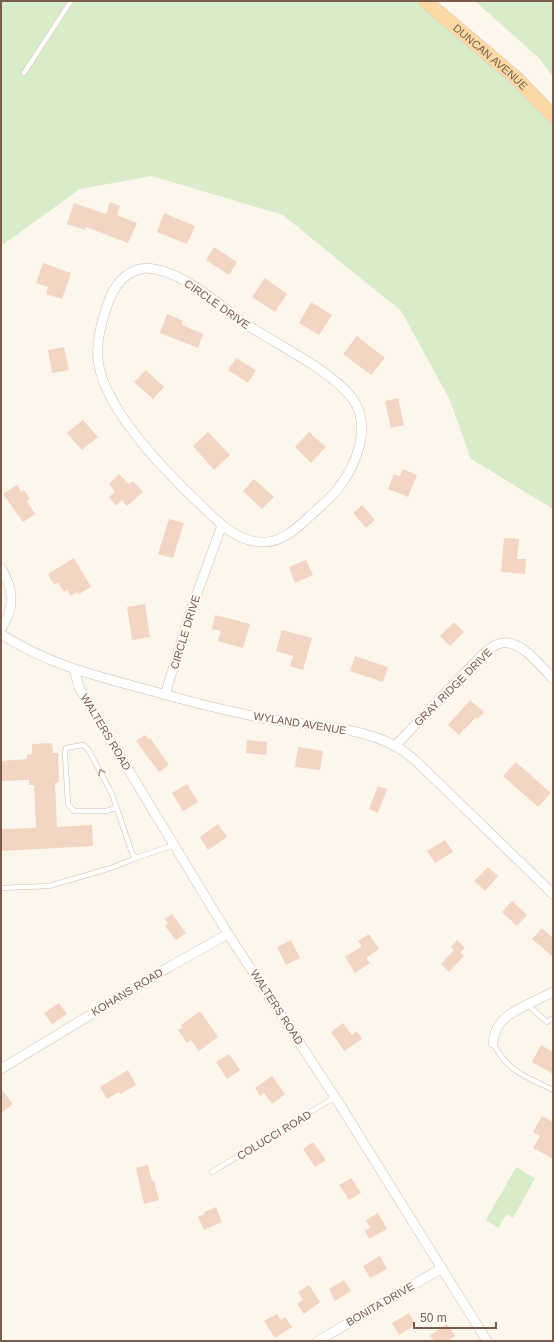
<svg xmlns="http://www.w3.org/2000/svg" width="554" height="1342" viewBox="0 0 554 1342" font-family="Arial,sans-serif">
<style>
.green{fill:#d8ecc9}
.building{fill:#f3d5c3}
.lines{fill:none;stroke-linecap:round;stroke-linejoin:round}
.service-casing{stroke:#d1beb0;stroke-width:5.5}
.minor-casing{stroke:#d1beb0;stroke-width:10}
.primary-casing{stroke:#dad1cd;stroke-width:15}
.service{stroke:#fff;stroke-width:4.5}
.minor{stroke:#fff;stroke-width:9}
.primary{stroke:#fbd9a5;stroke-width:14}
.oneway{stroke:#af9d94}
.labels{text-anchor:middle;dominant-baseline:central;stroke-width:4;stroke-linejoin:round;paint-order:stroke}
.street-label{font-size:11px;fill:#7a5c4d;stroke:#fffaf3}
</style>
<rect width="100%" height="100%" fill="#fdf6ec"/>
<g class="green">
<path d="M 1,1 L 425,1 L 553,116 L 553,509 L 471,459 L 449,398 L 401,311 L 283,215 L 152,176 L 80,189 L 1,246 Z"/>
<path d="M 475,1 L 553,1 L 553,77 L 540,59 Z"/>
<path d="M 516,1167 L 535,1178 L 513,1218 L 507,1214 L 498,1228 L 486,1220 Z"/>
</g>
<g class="building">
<path d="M 110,202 L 120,206 L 117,215 L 137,223 L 128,243 L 86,227 L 85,230 L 67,224 L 74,203 L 106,214 Z"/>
<path d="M 164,213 L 195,226 L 187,244 L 157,232 Z"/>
<path d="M 214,247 L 237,262 L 229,275 L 206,260 Z"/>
<path d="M 43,263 L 71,273 L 62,299 L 46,294 L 48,287 L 36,283 Z"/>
<path d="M 265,278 L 287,294 L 275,312 L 252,297 Z"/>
<path d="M 311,302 L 332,315 L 319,335 L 299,323 Z"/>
<path d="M 167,314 L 183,321 L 182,325 L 203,334 L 198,348 L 160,333 Z"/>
<path d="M 357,336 L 385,358 L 371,375 L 343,354 Z"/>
<path d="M 64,347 L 69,370 L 52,373 L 48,350 Z"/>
<path d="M 236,358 L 256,370 L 248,383 L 228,370 Z"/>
<path d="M 146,370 L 164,387 L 153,399 L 134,382 Z"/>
<path d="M 398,398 L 404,425 L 391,428 L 385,401 Z"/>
<path d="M 83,420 L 98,437 L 82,450 L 67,433 Z"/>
<path d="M 208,432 L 230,455 L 214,470 L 193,446 Z"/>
<path d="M 309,432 L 326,447 L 311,463 L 295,447 Z"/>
<path d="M 403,469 L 417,475 L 408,497 L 388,489 L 394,474 L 400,476 Z"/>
<path d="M 119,474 L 129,484 L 133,481 L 143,492 L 127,506 L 122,500 L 116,506 L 109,497 L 115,492 L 109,484 Z"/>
<path d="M 254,479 L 274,497 L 262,509 L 243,491 Z"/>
<path d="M 17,485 L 21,492 L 24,490 L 30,499 L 27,501 L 35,514 L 23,522 L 3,494 Z"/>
<path d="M 362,505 L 375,520 L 366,528 L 353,513 Z"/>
<path d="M 169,519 L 184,523 L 173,558 L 158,554 Z"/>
<path d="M 504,538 L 519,539 L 517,559 L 526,559 L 525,574 L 501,572 Z"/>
<path d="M 74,558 L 91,587 L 79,594 L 77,592 L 71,596 L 67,590 L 64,592 L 58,582 L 54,585 L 48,574 Z"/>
<path d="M 306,560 L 313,575 L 295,583 L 289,567 Z"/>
<path d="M 145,604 L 150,637 L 132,640 L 127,607 Z"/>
<path d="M 215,615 L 250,624 L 243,648 L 218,641 L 221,631 L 212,629 Z"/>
<path d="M 454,622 L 464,632 L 450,646 L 440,636 Z"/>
<path d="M 282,630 L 312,638 L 303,670 L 290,666 L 293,656 L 276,651 Z"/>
<path d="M 355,656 L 388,667 L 383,682 L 350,671 Z"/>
<path d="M 470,700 L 484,712 L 478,719 L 476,717 L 459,735 L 448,725 Z"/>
<path d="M 145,735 L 148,739 L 150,738 L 169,765 L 159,772 L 136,741 Z"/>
<path d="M 247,740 L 267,742 L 266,755 L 246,753 Z"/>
<path d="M 52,743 L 53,753 L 58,753 L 59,782 L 55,783 L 57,827 L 92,825 L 93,846 L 1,851 L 1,829 L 36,828 L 34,785 L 29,785 L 29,780 L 1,781 L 1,761 L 27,759 L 27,755 L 32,754 L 32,744 Z"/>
<path d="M 298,747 L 323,751 L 320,770 L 295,767 Z"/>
<path d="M 516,762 L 551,793 L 538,807 L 503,776 Z"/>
<path d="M 187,784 L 198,802 L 183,811 L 172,793 Z"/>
<path d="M 378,786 L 387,789 L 378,813 L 369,809 Z"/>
<path d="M 218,824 L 227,837 L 208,850 L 200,837 Z"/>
<path d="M 445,840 L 453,852 L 435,863 L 427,851 Z"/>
<path d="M 488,867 L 498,876 L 485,891 L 474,881 Z"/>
<path d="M 512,901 L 527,915 L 517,926 L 502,912 Z"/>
<path d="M 172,914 L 186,933 L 176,940 L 165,926 L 168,924 L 165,919 Z"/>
<path d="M 542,928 L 553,938 L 553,957 L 532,939 Z"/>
<path d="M 369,934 L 379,949 L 366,958 L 370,963 L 355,973 L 345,957 L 362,946 L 358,941 Z"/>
<path d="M 291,940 L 300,958 L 286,965 L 277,947 Z"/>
<path d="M 457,940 L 465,948 L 460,952 L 464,956 L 449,972 L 441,964 L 454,950 L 451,947 Z"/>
<path d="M 59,1003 L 67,1014 L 52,1024 L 44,1013 Z"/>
<path d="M 200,1011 L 218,1037 L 199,1051 L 191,1040 L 187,1043 L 178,1030 L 183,1028 L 181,1025 Z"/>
<path d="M 343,1023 L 352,1035 L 357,1031 L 362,1039 L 344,1051 L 331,1032 Z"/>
<path d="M 541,1045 L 553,1052 L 553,1074 L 532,1062 Z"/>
<path d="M 229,1054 L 240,1070 L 227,1079 L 216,1062 Z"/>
<path d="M 128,1070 L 136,1085 L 120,1094 L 119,1092 L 107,1099 L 100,1087 Z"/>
<path d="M 272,1076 L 285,1094 L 272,1104 L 264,1093 L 260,1096 L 255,1088 Z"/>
<path d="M 1,1089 L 13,1104 L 1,1113 Z"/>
<path d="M 542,1116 L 553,1122 L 553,1159 L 533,1148 L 540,1136 L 533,1132 Z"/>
<path d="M 313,1142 L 326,1160 L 315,1167 L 303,1149 Z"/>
<path d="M 148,1165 L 152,1181 L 154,1181 L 159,1200 L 144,1204 L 136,1168 Z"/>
<path d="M 351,1178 L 361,1193 L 349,1200 L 339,1185 Z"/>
<path d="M 216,1207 L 222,1222 L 204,1230 L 198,1217 L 205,1214 L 204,1212 Z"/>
<path d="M 378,1213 L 387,1229 L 369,1239 L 365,1231 L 370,1228 L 366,1220 Z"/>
<path d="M 380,1256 L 387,1269 L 370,1278 L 363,1266 Z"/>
<path d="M 344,1280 L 351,1291 L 335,1301 L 329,1289 Z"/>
<path d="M 309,1285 L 320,1302 L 304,1314 L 297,1304 L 303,1300 L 298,1292 Z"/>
<path d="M 409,1313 L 416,1325 L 399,1335 L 392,1323 Z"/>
<path d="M 277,1314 L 281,1320 L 285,1317 L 292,1327 L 275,1338 L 264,1321 Z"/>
<path d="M 447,1324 L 455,1336 L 447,1341 L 434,1341 L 430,1335 Z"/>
</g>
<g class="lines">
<g class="service-casing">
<g id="service">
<path d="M 24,73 L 71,1"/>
<path d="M 116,808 L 106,811 L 74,811 L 68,804 L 65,754 L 66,748 L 83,745 L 88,749 L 112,794 L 132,853 L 136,858 L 174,845"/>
<path d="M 1,888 L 49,886 L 111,868 L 136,858"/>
<path d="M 528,1005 L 547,1022 L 553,1018"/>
<path d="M 493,1043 C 508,1072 525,1076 553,1090"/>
<path d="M 212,1172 L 335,1097"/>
</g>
</g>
<g class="minor-casing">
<g id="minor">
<path d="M 145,268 C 181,269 218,304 246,324 C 276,344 332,371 352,398 C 373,426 356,466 337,490 C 329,500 318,508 309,517 C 297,528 282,542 265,542 C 248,543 234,535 222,525 C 182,488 104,415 98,360 C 96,342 101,323 107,306 C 113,287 124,271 145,268 Z"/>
<path d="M 1,568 C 14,589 15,608 1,629"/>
<path d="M 1,634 C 45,663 95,676 145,689 C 183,700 223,710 262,718 C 304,726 358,725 395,746 C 403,750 410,756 417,762 L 553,894"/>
<path d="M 74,669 L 79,687 L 91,708 L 228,934 L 335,1097 L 487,1341"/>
<path d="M 165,695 L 191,610 L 222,525"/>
<path d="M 395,746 L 482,655 C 487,651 492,646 498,644 C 519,636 540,666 553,679"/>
<path d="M 493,1043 C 494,1036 495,1030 499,1025 C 508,1011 538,1000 553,992"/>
<path d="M 1,1069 L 169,967 L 228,934"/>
<path d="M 318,1341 L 442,1268"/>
</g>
</g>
<g class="primary-casing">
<g id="primary">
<path id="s1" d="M 425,1 L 516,78 L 553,116"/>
</g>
</g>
<use href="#service" class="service"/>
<use href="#minor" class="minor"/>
<use href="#primary" class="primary"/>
</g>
<defs><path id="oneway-chevron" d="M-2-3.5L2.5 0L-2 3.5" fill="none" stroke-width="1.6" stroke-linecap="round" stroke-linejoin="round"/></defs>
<use class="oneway" href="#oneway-chevron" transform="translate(101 772) rotate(-118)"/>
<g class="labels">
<g class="street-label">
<text stroke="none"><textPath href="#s1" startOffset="86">DUNCAN AVENUE</textPath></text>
<text transform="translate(217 304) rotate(35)">CIRCLE DRIVE</text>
<text transform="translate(185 632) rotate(-73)">CIRCLE DRIVE</text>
<text transform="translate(453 687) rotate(-45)">GRAY RIDGE DRIVE</text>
<text transform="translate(300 723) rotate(9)">WYLAND AVENUE</text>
<text transform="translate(106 732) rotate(59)">WALTERS ROAD</text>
<text transform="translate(127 992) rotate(-31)">KOHANS ROAD</text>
<text transform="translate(277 1007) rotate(57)">WALTERS ROAD</text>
<text transform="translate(274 1135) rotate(-31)">COLUCCI ROAD</text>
<text transform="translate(380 1304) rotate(-30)">BONITA DRIVE</text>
</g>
</g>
<rect width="554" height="1342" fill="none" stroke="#7a5c4d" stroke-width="4"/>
<path d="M414 1322v6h82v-6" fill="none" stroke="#7a5c4d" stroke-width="2"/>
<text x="420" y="1322" font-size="12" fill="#7a5c4d" stroke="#fffaf3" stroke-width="3" paint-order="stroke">50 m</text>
</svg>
